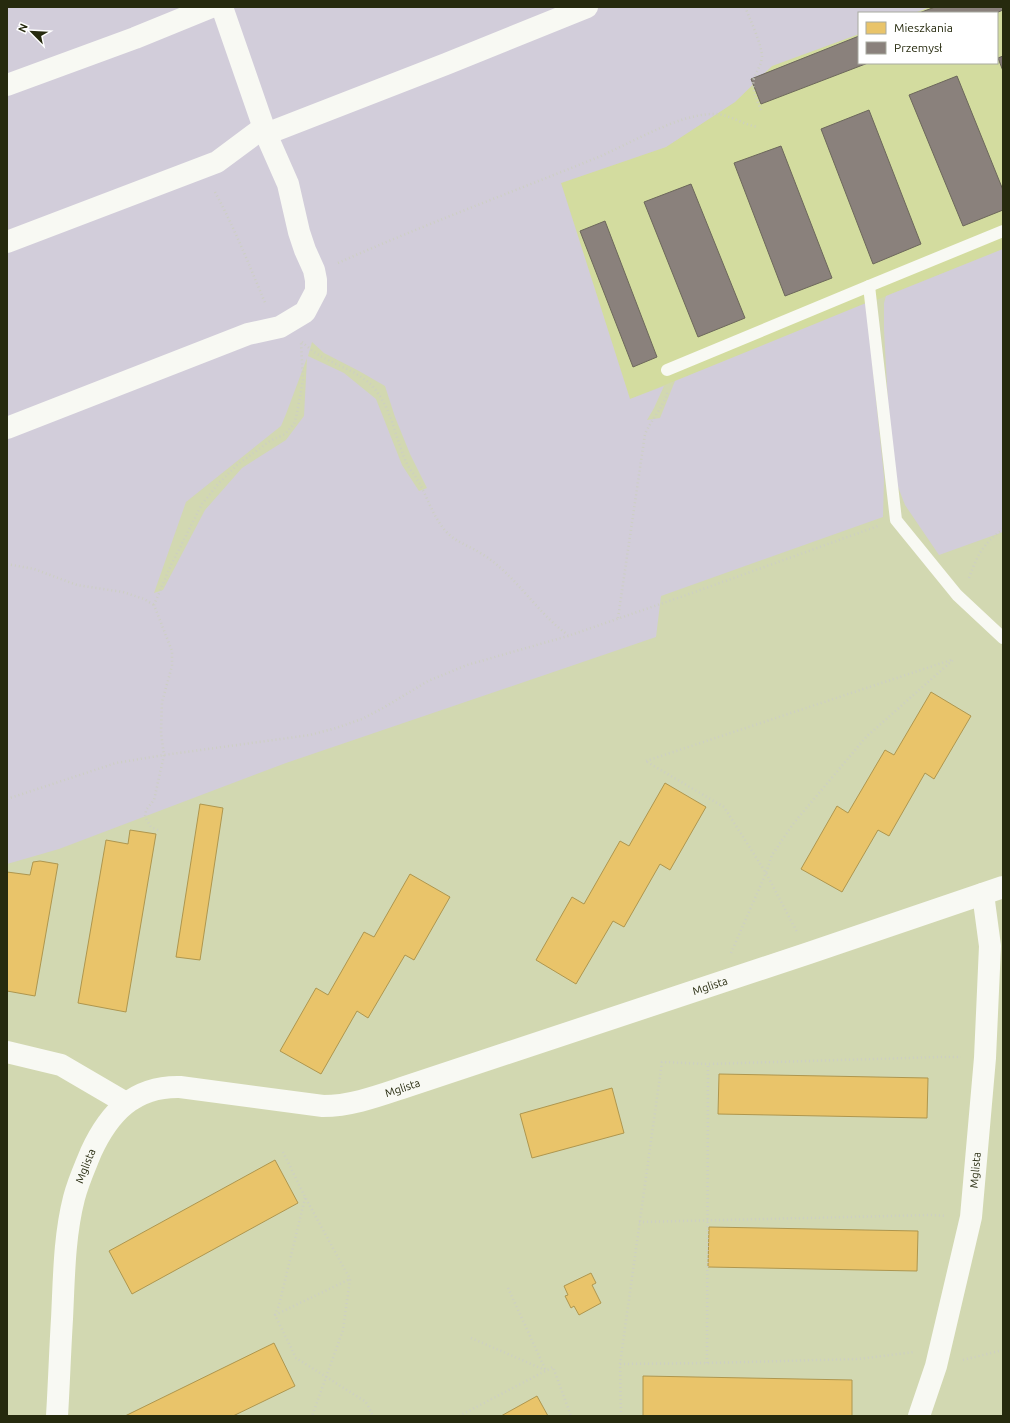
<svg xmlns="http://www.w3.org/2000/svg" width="1010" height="1423" viewBox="0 0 1010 1423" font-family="Ubuntu,sans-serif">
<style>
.built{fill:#d3dc9f}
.green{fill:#d2cdda;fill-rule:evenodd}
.homes{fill:#e9c46a;stroke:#ae964e}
.industry{fill:#8a817c;stroke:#6c675b}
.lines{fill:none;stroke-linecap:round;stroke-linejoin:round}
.path{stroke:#cdcfc3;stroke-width:2.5;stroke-dasharray:1 3;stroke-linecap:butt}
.service{stroke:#f8f9f3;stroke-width:12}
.minor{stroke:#f8f9f3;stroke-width:22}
.labels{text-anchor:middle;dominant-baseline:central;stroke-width:4;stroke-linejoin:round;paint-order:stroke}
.street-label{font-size:11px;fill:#262a0e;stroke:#fff}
</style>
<rect width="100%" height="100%" fill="#d2d8b1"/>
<path class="built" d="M 930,7 L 1003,7 L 1003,249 L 630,399 L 561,183 L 666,147 L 735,102 L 772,66 L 859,34 L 859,63 L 997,63 L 997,13 L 914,13 Z"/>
<g class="green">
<path d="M 7,7 L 930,7 L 914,13 L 859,13 L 859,34 L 772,66 L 735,102 L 666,147 L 561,183 L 630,399 L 664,386 L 654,408 L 647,420 L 660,418 L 675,381 L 866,303 L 884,477 L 883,517 L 661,596 L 656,637 L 286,763 L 59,849 L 7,864 ZM 312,342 L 324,353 L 359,371 L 385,386 L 395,417 L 410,454 L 427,488 L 419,491 L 402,465 L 376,399 L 344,373 L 308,356 ZM 307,358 L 304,416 L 286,440 L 242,468 L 205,510 L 163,590 L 154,593 L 186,502 L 281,426 L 286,414 Z"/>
<path d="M 1003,249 L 1003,532 L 939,555 L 905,505 L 895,479 L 891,458 L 884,330 L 884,303 L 886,296 Z"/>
</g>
<g class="homes">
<path d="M 931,692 L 971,716 L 934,779 L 925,773 L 889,836 L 878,830 L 842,892 L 801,869 L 837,806 L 848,813 L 885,750 L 894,755 Z"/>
<path d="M 665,783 L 706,807 L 670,870 L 660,864 L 624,927 L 613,921 L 576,984 L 536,960 L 572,897 L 584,904 L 620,841 L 629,846 Z"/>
<path d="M 200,804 L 223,808 L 200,960 L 176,957 Z"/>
<path d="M 130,830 L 156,834 L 126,1012 L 78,1003 L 106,840 L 128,844 Z"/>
<path d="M 40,861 L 58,864 L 35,996 L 7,991 L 7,872 L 30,875 L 33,862 Z"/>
<path d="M 410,874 L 450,897 L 414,960 L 405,955 L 368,1018 L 357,1011 L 321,1074 L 280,1051 L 316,988 L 328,995 L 364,932 L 374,937 Z"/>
<path d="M 719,1074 L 928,1078 L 927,1118 L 718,1114 Z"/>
<path d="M 612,1088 L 624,1133 L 532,1158 L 520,1114 Z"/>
<path d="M 275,1160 L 298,1203 L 132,1294 L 109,1251 Z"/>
<path d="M 709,1227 L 918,1231 L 917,1271 L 708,1267 Z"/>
<path d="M 591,1273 L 596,1283 L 592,1285 L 601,1303 L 579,1315 L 574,1306 L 571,1308 L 565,1296 L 568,1295 L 564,1286 Z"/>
<path d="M 274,1343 L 295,1386 L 233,1416 L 125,1416 Z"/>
<path d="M 643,1376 L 852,1380 L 852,1416 L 643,1416 Z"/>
<path d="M 537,1396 L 548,1416 L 501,1416 Z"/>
</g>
<g class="industry">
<path d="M 935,7 L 1003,7 L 1003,10 L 996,13 L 919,13 Z"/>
<path d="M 859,36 L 859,63 L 868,63 L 761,104 L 751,79 Z"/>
<path d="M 1003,56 L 1003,71 L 998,58 Z"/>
<path d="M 957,76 L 1003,190 L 1003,210 L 963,226 L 909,95 Z"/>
<path d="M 869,110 L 921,244 L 873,264 L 821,129 Z"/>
<path d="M 781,146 L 832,278 L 785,296 L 734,163 Z"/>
<path d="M 691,184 L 745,318 L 698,337 L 644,202 Z"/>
<path d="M 605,221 L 657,357 L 633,367 L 580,231 Z"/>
</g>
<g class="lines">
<g class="path">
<path d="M 745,7 C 750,19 762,45 762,57 C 761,65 757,71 754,78 C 751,89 757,100 761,110"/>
<path d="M 215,192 C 235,229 250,267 266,305"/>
<path d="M 338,263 C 423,225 510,193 596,158 C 630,144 676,115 712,114 C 728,113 743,125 758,127"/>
<path d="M 302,342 C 307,346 313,352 319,355 C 338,367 363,372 377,392 C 393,413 396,441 407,464 C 410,470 414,474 417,479 C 426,494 431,511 441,525 C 452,542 467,544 482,554 C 516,575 536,612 568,635"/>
<path d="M 7,564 L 34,569 L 77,585 L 123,592 L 144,599 L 154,605"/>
<path d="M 969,578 C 978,554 982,545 1003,529"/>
<path d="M 618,618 L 645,434 C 652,418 664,407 668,390"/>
<path d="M 646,761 L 951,660"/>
<path d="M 647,762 L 724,807 L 766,873 L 797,932"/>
<path d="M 7,799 L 116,763 L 164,755 L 310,735 L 336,728 L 362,719 L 383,708 L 428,681 L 467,665 L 568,636 L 692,593 L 878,526"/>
<path d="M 158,830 L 151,827 L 145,817 L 146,810 L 154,800 L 164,755 L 161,733 L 162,702 L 172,666 L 172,651 L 154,605 L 171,565 L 202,504 L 218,484 L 238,464 L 270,441 L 285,434 L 294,424 L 297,413 L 303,380 L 301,343"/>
<path d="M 731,953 L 766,873 L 772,855 L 793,824 L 866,737 L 953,660"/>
<path d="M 283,1152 L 305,1197 L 350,1279 L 343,1330 L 312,1416"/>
<path d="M 305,1198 L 279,1305 L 275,1315 L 296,1358 L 366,1402 L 373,1416"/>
<path d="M 639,1222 L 931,1215 L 946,1216"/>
<path d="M 508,1288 L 546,1371"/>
<path d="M 275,1315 L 350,1279"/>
<path d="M 471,1338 L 545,1370"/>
<path d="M 963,1360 L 1003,1350"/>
<path d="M 707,1363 L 708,1064"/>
<path d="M 620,1364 L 707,1363 L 858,1359 L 914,1352"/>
<path d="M 459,1416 L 553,1367 L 571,1416"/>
<path d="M 621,1416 L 620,1364 L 662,1062 L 708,1064 L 940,1057 L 961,1057"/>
</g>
<g class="service">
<path d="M 869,286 L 1003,231"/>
<path d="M 667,370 L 869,286 L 896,520 L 957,595 L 1003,638"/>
</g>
<g class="minor">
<path d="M 7,85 L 135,38 L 211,7"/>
<path d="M 266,134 L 446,64 L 587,7"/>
<path d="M 7,242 L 217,162 L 264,127"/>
<path d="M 7,428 L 248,334 L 280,327 L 305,312 L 316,291 L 316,280 L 314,270 L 305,250 L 299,232 L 288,184 L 266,134 L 222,7"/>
<path d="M 7,1052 L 61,1065 L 126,1103"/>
<path id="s1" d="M 57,1416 C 59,1384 60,1351 62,1319 C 64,1279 64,1237 74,1198 C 78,1182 85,1167 91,1152 C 109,1113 134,1086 180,1087 L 323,1106 C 351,1106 378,1096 405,1087 L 809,953 L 1003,887"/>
<path id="s2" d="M 919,1416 L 936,1366 L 971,1217 L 985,1058 L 990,946 L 983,894"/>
</g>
</g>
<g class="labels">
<g class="street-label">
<text stroke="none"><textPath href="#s1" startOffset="936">Mglista</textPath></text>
<text stroke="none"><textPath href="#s1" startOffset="612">Mglista</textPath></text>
<text stroke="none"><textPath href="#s1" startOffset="253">Mglista</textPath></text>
<text stroke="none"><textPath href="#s2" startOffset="253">Mglista</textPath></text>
</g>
</g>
<rect width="1010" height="1423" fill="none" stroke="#262a0e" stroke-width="16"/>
<rect x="858" y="12" width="140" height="52" fill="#ffffff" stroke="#a8aa9f"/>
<rect x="866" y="22" width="20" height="12" fill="#e9c46a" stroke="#a8aa9f"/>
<text x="894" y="32" font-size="12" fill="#262a0e">Mieszkania</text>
<rect x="866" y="42" width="20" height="12" fill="#8a817c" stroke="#a8aa9f"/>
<text x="894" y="52" font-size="12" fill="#262a0e">Przemysł</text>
<g transform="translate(32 32) rotate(294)" stroke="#ffffff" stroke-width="3" paint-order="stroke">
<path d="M0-3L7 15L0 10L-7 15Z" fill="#262a0e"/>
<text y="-6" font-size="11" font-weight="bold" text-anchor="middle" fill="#262a0e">N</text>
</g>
</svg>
